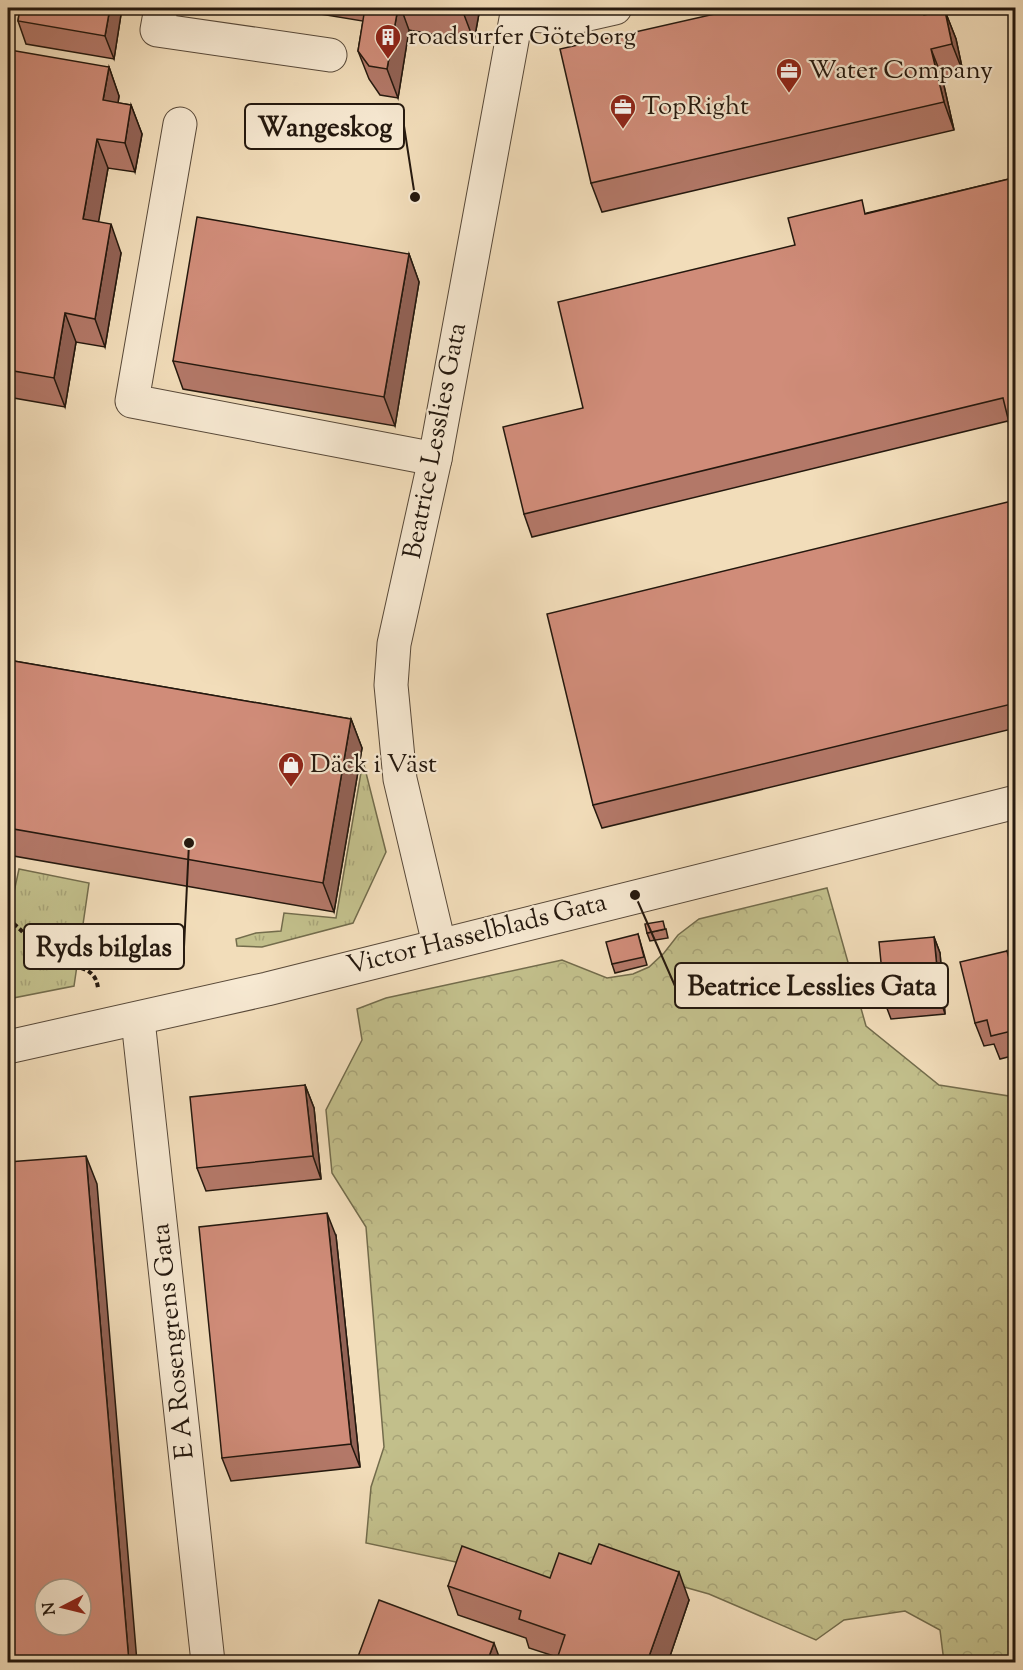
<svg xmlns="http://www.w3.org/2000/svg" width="1023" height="1670" viewBox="0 0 1023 1670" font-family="'Sorts Mill Goudy',serif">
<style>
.grass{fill:url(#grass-tufts);stroke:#736c4c;stroke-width:1.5}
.forest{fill:url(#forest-crowns);stroke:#736c4c;stroke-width:1.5}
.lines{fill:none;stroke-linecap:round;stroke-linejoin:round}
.minor-casing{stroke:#584939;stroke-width:35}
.path{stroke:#24180e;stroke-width:4;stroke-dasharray:4.5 3;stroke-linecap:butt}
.minor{stroke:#f7e9d2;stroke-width:33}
.wall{fill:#b37868;stroke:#24180e;stroke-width:1.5}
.shaded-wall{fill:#926255;stroke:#24180e;stroke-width:1.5}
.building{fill:#d08c79;stroke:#24180e;stroke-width:1.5;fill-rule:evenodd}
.labels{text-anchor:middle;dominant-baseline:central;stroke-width:4.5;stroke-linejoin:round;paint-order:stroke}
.poi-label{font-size:26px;fill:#24180e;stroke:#f7e9d2;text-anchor:start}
.street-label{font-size:26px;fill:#24180e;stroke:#f7e9d2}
.leader{fill:none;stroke:#24180e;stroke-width:2}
.callout-dot{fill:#24180e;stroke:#f7e9d2;stroke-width:2}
.callout{fill:#f7e9d2;stroke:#24180e;stroke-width:2}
.callout-label{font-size:27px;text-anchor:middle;font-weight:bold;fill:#24180e}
</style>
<defs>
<pattern id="grass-tufts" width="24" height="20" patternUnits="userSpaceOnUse" patternTransform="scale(1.5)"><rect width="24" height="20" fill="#c2bf8b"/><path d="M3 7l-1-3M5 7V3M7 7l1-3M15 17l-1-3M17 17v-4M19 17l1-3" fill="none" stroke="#a7a377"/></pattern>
<pattern id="forest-crowns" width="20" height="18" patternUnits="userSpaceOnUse" patternTransform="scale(1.5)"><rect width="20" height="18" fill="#c2bf8b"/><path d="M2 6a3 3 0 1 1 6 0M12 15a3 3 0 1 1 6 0" fill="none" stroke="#a7a377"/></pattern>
</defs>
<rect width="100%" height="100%" fill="#f2ddba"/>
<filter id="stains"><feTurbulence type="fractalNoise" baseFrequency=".00333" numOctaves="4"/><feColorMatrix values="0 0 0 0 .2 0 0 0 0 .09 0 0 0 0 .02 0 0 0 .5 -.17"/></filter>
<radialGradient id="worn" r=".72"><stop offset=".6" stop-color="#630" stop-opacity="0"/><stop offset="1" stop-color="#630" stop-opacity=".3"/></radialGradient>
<g class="grass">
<path d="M 363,761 L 386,852 L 353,923 L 262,947 L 237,946 L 236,939 L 256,933 L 281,931 L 284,913 L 336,918 Z"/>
<path d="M 19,869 L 89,883 L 74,986 L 8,999 L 8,919 Z"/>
</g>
<path class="forest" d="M 827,888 L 866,1026 L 939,1085 L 1015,1097 L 1015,1662 L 944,1662 L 940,1630 L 905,1611 L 844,1620 L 816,1640 L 709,1594 L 606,1565 L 546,1581 L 366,1543 L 371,1487 L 384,1447 L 366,1227 L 332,1173 L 326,1110 L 362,1040 L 357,1009 L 386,998 L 562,960 L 607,978 L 633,974 L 649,967 L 664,953 L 678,935 L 699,919 Z"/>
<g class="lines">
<g class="minor-casing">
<g id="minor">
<path d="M 161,8 L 157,30 L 330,55"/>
<path d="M 517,14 L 571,18 L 615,8"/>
<path d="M 180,124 L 132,401 L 435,459"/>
<path d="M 439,944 L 400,779 L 391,685 L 394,644 L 435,459 L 518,8"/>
<path d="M 138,1020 L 208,1662"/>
<path d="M 8,1047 L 267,989 L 1016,802"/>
</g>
</g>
<path class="path" d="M 8,919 C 23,930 35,947 50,957 C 69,970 95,962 98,988 L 96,989"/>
<use href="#minor" class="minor"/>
</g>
<g class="wall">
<path d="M 20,8 L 122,8 L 114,59 L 26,44 L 18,21 Z"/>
<path d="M 284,8 L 480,8 L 474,41 L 409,30 L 398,98 L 380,95 L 369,79 L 358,51 L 363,21 Z"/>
<path d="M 945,11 L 956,39 L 963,72 L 942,77 L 954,130 L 602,212 L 591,183 L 928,15 Z"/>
<path d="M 8,64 L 109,67 L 119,96 L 118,103 L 131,105 L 142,134 L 135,172 L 108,168 L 98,222 L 121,253 L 105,347 L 76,342 L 65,407 L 8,397 Z"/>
<path d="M 1013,178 L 1016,184 L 1016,451 L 1008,421 L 532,537 L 524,514 L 583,408 L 795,245 L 867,213 Z"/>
<path d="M 409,254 L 419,282 L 395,426 L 183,389 L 173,361 Z"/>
<path d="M 1016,500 L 1016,728 L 602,828 L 593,805 Z"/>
<path d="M 8,660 L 351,719 L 362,748 L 334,912 L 8,855 Z"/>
<path d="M 666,929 L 668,938 L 650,941 L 647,933 Z"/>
<path d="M 638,934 L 647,965 L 615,973 L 612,964 Z"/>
<path d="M 934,937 L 940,953 L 945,1014 L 891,1019 L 885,1003 Z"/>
<path d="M 1007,951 L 1016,974 L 1016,1055 L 1000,1059 L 994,1044 L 984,1046 L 975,1023 Z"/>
<path d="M 305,1085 L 314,1108 L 321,1179 L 206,1191 L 197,1168 Z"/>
<path d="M 336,1236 L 360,1467 L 231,1481 L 222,1458 Z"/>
<path d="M 550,1578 L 689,1600 L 668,1662 L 556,1662 L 557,1657 L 529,1648 L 526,1638 L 458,1615 L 448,1586 Z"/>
</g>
<g class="shaded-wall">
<path d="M 110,8 L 122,8 L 114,59 L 105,36 Z"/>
<path d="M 398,8 L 401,8 L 409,30 L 398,98 L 387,69 Z"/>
<path d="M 464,8 L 480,8 L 474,41 L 463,12 Z"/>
<path d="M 922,8 L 926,8 L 934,44 L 924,15 Z"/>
<path d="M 945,11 L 956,39 L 963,72 L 952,44 Z"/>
<path d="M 931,49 L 942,77 L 954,130 L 944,102 Z"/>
<path d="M 109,67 L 119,96 L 114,129 L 103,100 Z"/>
<path d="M 131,105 L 142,134 L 135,172 L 125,143 Z"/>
<path d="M 97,139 L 108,168 L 94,248 L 83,219 Z"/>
<path d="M 111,224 L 121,253 L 105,347 L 95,319 Z"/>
<path d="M 409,254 L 419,282 L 395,426 L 384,397 Z"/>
<path d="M 65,313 L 76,342 L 65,407 L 54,378 Z"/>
<path d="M 351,719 L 362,748 L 334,912 L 323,883 Z"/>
<path d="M 934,937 L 940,953 L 945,1014 L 940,998 Z"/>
<path d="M 1007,951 L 1016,974 L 1016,985 Z"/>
<path d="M 305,1085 L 314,1108 L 321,1179 L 313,1156 Z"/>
<path d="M 86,1156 L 97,1184 L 137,1662 L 129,1662 Z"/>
<path d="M 327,1213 L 336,1236 L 360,1467 L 351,1444 Z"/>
<path d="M 679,1572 L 689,1600 L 668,1662 L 647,1662 Z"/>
<path d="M 494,1643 L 501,1662 L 487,1662 Z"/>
</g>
<g class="building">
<path d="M 20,8 L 110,8 L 105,36 L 18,21 Z"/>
<path d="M 365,8 L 398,8 L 387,69 L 369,66 L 358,51 Z"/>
<path d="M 437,8 L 464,8 L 463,12 Z"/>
<path d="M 741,8 L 922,8 L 924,15 L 945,11 L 952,44 L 931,49 L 944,102 L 591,183 L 560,49 Z"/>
<path d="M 10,50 L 109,67 L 103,100 L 131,105 L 125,143 L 97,139 L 83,219 L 111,224 L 95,319 L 65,313 L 54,378 L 8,370 L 8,64 Z"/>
<path d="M 1013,178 L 1016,187 L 1016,451 L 1003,398 L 524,514 L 503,427 L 583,408 L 558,302 L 795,245 L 788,218 L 862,200 L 865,214 Z"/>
<path d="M 197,217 L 409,254 L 384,397 L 173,361 Z"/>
<path d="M 1016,500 L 1016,703 L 593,805 L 547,614 Z"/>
<path d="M 8,660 L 351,719 L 323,883 L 8,828 Z"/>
<path d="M 663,921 L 665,929 L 647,933 L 645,924 Z"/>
<path d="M 638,934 L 644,957 L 612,964 L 606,942 Z"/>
<path d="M 934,937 L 940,998 L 885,1003 L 879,942 Z"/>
<path d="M 1007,951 L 1016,985 L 1016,1030 L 991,1036 L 987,1020 L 975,1023 L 960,962 Z"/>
<path d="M 305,1085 L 313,1156 L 197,1168 L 190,1097 Z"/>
<path d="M 86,1156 L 129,1662 L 8,1662 L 8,1162 ZM 45,1589 L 81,1589 L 81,1625 L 45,1625 Z"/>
<path d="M 327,1213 L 351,1444 L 222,1458 L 199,1227 Z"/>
<path d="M 599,1544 L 679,1572 L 647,1662 L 556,1662 L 565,1635 L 519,1619 L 521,1611 L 448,1586 L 462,1546 L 550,1578 L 559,1553 L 591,1564 Z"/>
<path d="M 379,1600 L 494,1643 L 487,1662 L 356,1662 Z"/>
</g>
<defs>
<g id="building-pin" transform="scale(1.35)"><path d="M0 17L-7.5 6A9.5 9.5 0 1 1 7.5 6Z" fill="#8f2418" stroke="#f7e9d2"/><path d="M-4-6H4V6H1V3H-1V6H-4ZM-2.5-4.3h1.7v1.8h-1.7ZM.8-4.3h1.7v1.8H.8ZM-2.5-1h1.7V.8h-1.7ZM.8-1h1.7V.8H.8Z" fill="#fff"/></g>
<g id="office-pin" transform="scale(1.35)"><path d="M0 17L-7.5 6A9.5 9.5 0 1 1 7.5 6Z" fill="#8f2418" stroke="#f7e9d2"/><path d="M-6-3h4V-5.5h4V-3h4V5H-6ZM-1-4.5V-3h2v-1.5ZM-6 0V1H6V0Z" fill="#fff"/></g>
<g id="shop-pin" transform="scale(1.35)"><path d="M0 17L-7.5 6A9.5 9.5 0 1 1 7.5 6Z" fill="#8f2418" stroke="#f7e9d2"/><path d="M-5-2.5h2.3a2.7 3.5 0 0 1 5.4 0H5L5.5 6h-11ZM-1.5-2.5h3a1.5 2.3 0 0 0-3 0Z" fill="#fff"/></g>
</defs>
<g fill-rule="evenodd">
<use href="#building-pin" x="388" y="37"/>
<use href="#office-pin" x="789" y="71"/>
<use href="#office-pin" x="623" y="107"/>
<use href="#shop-pin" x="291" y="765"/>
</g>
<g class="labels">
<g class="poi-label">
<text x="408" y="37">roadsurfer Göteborg</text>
<text x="808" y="71">Water Company</text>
<text x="642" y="107">TopRight</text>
<text x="310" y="765">Däck i Väst</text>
</g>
<g class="street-label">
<text transform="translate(436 441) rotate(-79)">Beatrice Lesslies Gata</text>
<text transform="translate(477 935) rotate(-14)">Victor Hasselblads Gata</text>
<text transform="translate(174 1341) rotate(-96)">E A Rosengrens Gata</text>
</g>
</g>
<path class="leader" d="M415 197L404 126M189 843L184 947M635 895L675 986"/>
<g class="callout-dot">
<circle cx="415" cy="197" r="6"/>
<circle cx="189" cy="843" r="6"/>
<circle cx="635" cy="895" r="6"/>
</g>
<g class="callout">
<rect x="245" y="104" width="159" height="45" rx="6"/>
<rect x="24" y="924" width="160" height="45" rx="6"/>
<rect x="675" y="963" width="273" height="45" rx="6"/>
</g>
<g class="callout-label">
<text x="325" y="136">Wangeskog</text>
<text x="104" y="956">Ryds bilglas</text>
<text x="812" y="995">Beatrice Lesslies Gata</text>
</g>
<rect width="1023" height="1670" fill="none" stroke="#f2ddba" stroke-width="30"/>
<rect x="9" y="9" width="1005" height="1652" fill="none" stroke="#24180e" stroke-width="3"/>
<rect x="15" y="15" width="993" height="1640" fill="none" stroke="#24180e" stroke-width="1.5"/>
<g transform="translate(63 1607) rotate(263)"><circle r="28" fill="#f7e9d2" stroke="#a39584" stroke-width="1.5"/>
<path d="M0-4.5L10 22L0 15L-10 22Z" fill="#8f2418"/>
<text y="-9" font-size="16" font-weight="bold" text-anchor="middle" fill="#24180e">N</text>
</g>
<rect width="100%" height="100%" filter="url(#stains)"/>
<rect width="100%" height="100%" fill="url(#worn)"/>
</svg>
